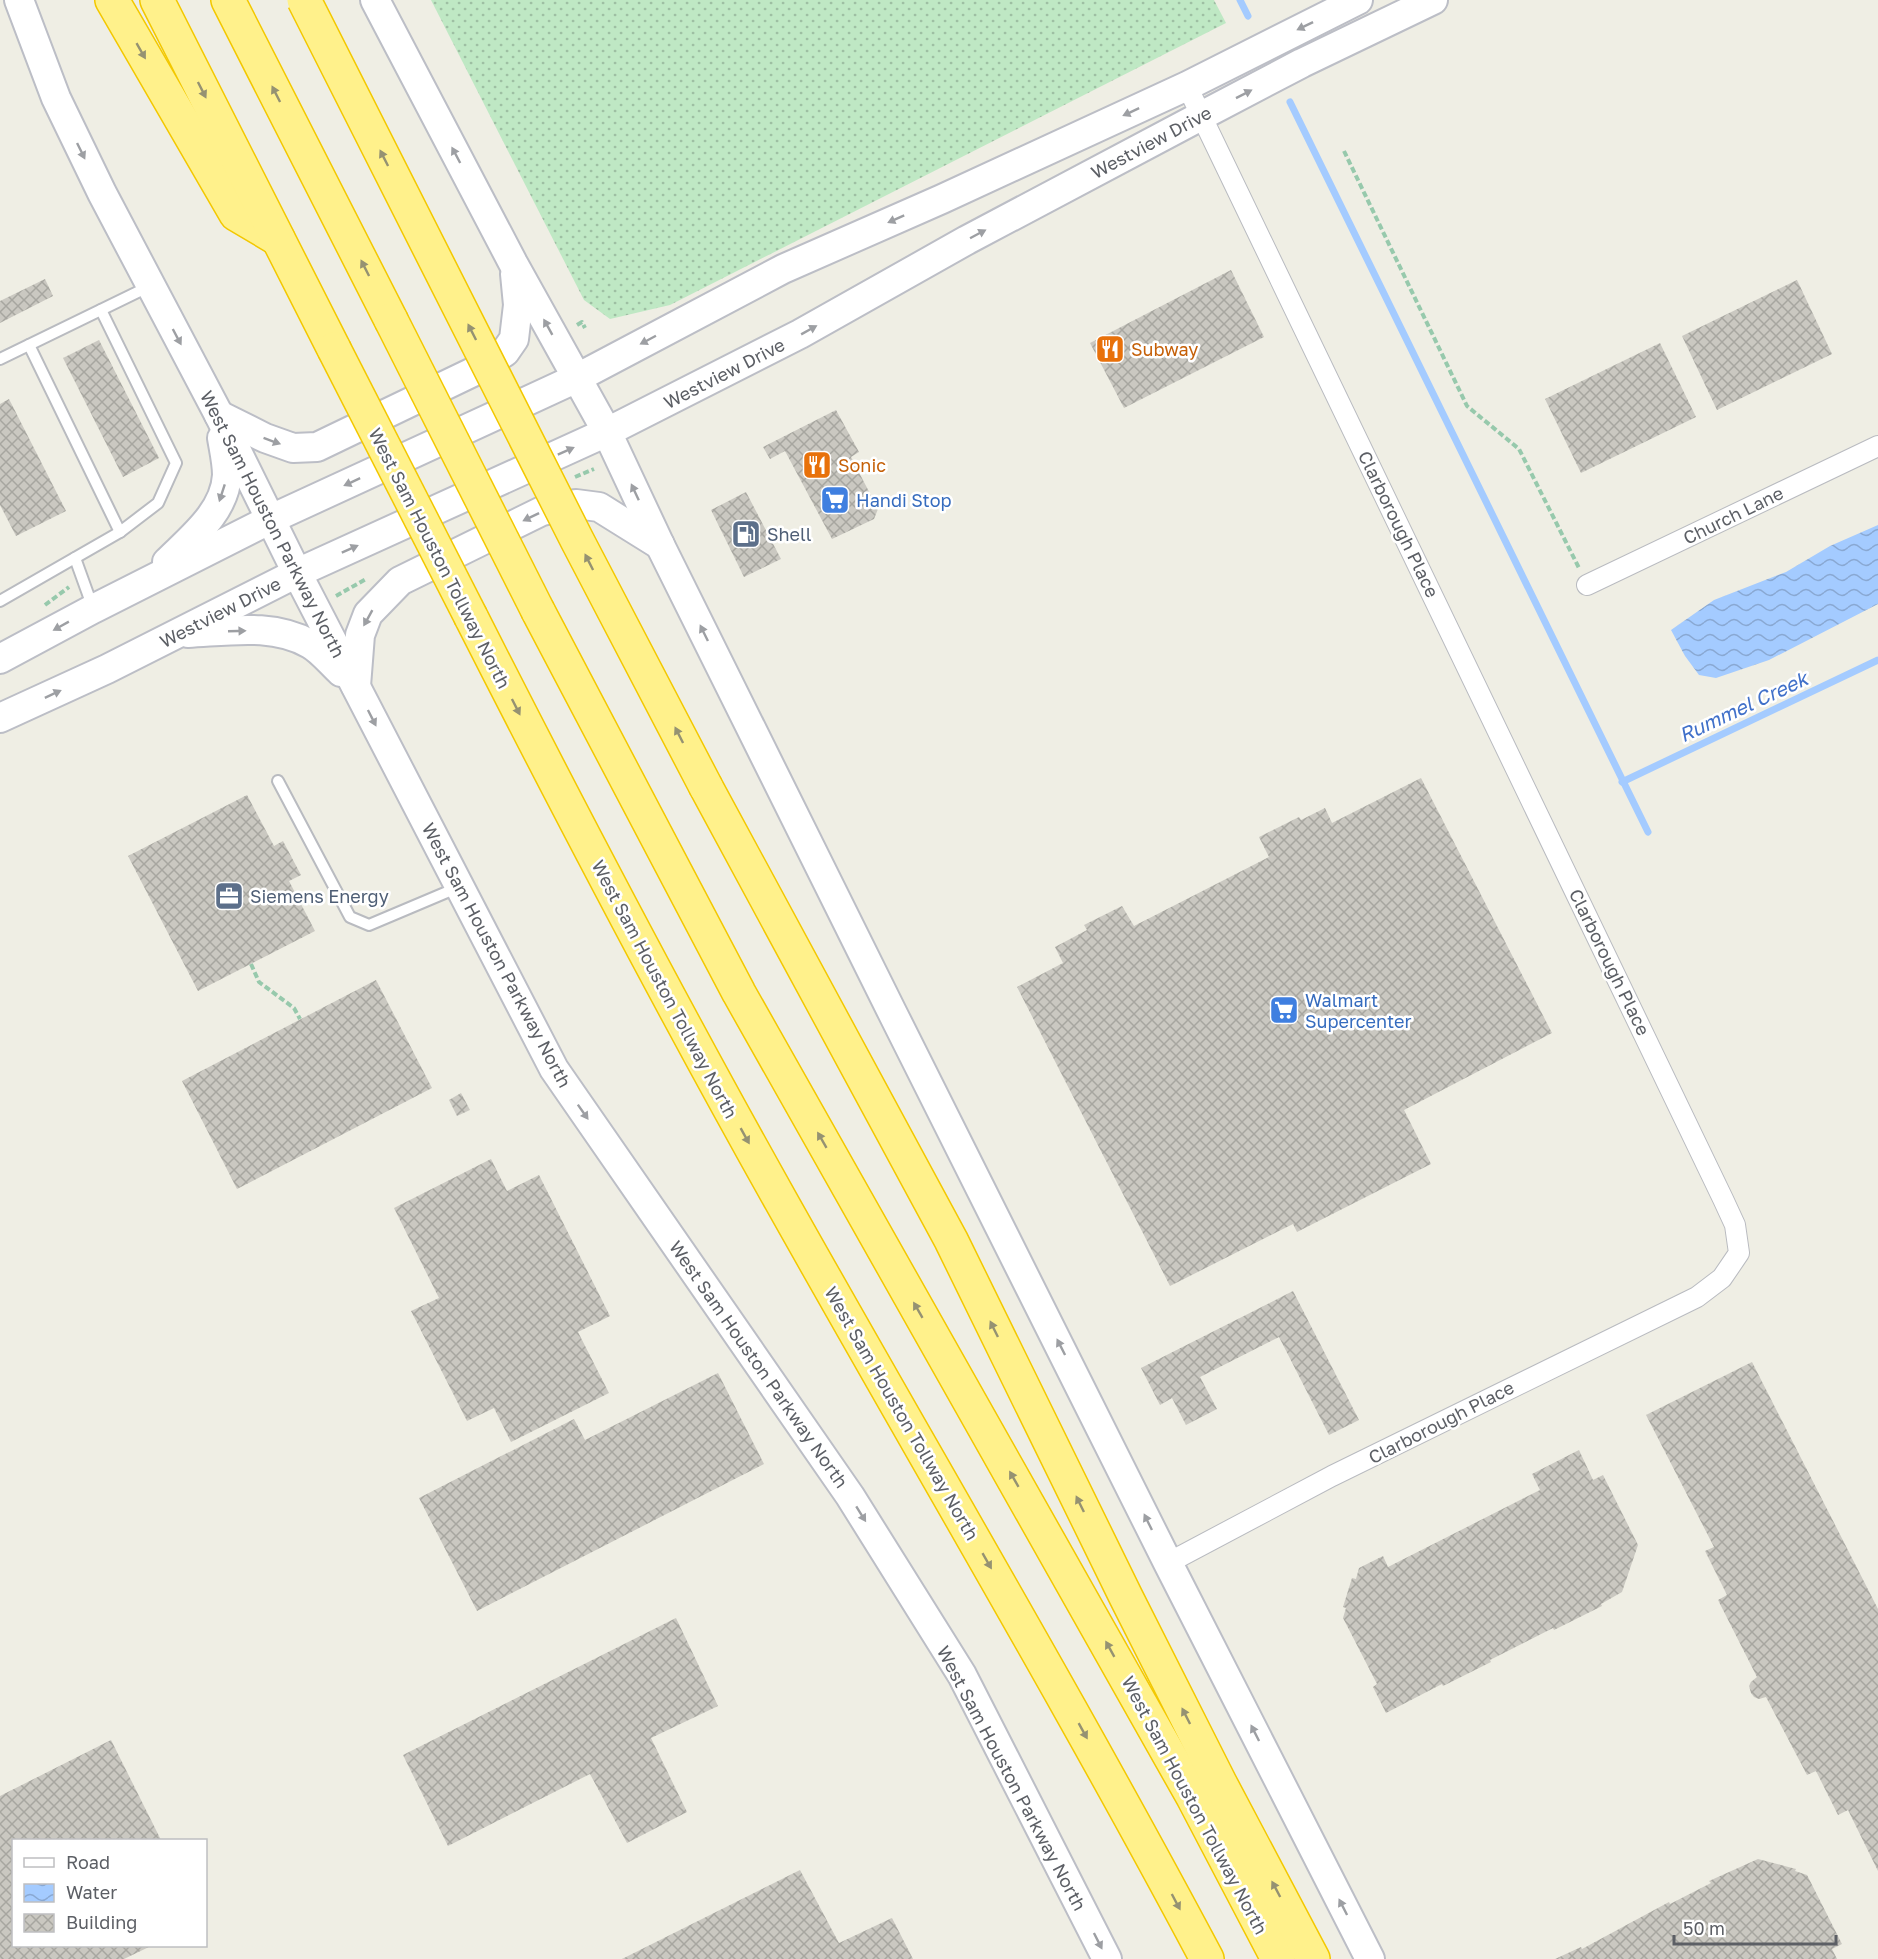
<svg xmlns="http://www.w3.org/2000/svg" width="1878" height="1959" viewBox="0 0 1878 1959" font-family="'Golos Text',sans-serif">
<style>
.grass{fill:url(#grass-dots)}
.water{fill:url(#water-waves)}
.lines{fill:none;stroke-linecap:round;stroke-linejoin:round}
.stream{stroke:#a4cbff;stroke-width:7}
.building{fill:url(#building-cross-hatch)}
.service-casing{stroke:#b9bbc0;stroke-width:14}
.minor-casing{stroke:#b9bbc0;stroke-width:22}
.secondary-casing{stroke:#bcbec6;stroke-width:32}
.motorway-casing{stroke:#f3c800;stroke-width:36}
.path{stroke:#97c9ac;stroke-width:4;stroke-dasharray:6 3;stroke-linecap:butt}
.service{stroke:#fff;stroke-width:10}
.minor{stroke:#fff;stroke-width:20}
.secondary{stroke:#fff;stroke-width:28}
.motorway{stroke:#fff18b;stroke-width:33}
.motorway-bridge-casing{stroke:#f3c800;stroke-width:36;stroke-linecap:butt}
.motorway-bridge{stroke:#fff18b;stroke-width:33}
.oneway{fill:#9d9fa3}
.oneway2{fill:#959272}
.labels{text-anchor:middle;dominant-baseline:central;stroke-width:5;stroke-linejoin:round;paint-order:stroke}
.street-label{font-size:18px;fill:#5c5f65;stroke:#fff}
.food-label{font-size:18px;fill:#c56008;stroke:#fff;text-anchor:start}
.shop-label{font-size:18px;fill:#366cbe;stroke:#fff;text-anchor:start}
.service-label{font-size:18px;fill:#4e5e75;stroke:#fff;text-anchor:start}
.water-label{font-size:20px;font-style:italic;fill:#4070c9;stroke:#fff}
</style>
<defs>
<pattern id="grass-dots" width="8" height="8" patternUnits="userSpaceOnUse" patternTransform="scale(1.5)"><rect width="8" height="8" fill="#bfe8c4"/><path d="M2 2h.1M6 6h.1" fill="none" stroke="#9ebfa3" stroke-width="1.8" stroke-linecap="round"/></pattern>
<pattern id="water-waves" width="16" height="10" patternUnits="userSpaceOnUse" patternTransform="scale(1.5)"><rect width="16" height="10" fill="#a4cbff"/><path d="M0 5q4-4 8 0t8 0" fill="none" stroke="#89a8d2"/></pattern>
<pattern id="building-cross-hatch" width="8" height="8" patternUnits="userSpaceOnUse" patternTransform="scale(1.5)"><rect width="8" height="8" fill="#cac8c1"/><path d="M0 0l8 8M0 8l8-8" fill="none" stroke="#a7a6a0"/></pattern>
</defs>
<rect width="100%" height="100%" fill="#efeee4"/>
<path class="grass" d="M 431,0 L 1214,0 L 1226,23 L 670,305 L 610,319 L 584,300 Z"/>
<path class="water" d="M 1878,525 L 1878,604 L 1769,660 L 1716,678 L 1699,675 L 1685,656 L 1671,630 L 1714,600 L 1786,572 L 1830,546 Z"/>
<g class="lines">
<g class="stream">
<path d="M 1240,0 L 1248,16"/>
<path d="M 1290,102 L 1648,832"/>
<path d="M 1622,782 L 1878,660"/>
</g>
</g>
<g class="building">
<path d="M 1231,270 L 1264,337 L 1124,408 L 1090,343 Z"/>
<path d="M 45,279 L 53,296 L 0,323 L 0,301 Z"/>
<path d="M 1797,280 L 1832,354 L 1717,410 L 1682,336 Z"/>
<path d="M 99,340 L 159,458 L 123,477 L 63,358 Z"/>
<path d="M 1660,343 L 1696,417 L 1581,473 L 1545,399 Z"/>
<path d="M 9,399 L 66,511 L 16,536 L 0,505 L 0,404 Z"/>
<path d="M 836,410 L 859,452 L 851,457 L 878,509 L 874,519 L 832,539 L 785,451 L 770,459 L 763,447 Z"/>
<path d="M 746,492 L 781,559 L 744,577 L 711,510 Z"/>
<path d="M 1421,778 L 1552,1033 L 1404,1110 L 1431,1164 L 1297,1232 L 1293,1224 L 1170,1286 L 1017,987 L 1063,963 L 1055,947 L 1087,930 L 1084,925 L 1122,906 L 1134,926 L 1269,857 L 1259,837 L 1299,817 L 1301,820 L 1325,808 L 1332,823 Z"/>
<path d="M 247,795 L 274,846 L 283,841 L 301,875 L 289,881 L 315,931 L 198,991 L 128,856 Z"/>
<path d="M 376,980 L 432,1088 L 237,1189 L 182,1081 Z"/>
<path d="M 461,1093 L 470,1110 L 457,1116 L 449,1100 Z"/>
<path d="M 491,1159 L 507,1191 L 539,1175 L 610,1316 L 578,1332 L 609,1393 L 511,1442 L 494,1408 L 467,1421 L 411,1311 L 439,1298 L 394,1208 Z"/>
<path d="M 1293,1291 L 1359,1420 L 1329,1435 L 1279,1337 L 1200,1377 L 1217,1409 L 1186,1425 L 1172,1398 L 1160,1405 L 1141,1368 Z"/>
<path d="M 1752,1362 L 1878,1609 L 1878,1871 L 1848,1810 L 1838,1815 L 1816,1771 L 1807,1775 L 1766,1697 L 1759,1699 L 1754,1697 L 1751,1693 L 1749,1686 L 1751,1682 L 1757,1677 L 1718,1600 L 1727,1595 L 1705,1551 L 1714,1547 L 1646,1415 Z"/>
<path d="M 718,1373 L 764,1464 L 477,1611 L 419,1498 L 574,1419 L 585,1440 Z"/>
<path d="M 1579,1450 L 1593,1480 L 1603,1475 L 1638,1545 L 1622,1592 L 1601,1604 L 1602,1606 L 1554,1630 L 1553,1628 L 1490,1660 L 1491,1662 L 1443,1686 L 1442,1684 L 1386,1713 L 1373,1687 L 1377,1684 L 1343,1618 L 1346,1608 L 1343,1607 L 1352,1578 L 1356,1579 L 1359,1568 L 1383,1556 L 1388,1567 L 1540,1490 L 1532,1474 Z"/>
<path d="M 676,1618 L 718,1706 L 651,1738 L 687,1812 L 627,1843 L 590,1774 L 448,1846 L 403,1755 Z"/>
<path d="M 111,1740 L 161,1840 L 14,1840 L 14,1946 L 151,1946 L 124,1959 L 0,1959 L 0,1796 Z"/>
<path d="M 1758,1859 L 1796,1869 L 1795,1871 L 1807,1875 L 1842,1944 L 1832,1949 L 1837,1959 L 1555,1959 L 1581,1947 L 1582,1949 L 1669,1902 L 1670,1904 L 1711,1883 L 1709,1881 Z"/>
<path d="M 800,1870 L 839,1943 L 892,1918 L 913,1959 L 622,1959 Z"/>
</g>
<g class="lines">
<g class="service-casing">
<g id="service">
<path d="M 29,345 L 120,532"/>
<path d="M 0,359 L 150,286"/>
<path d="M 75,558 L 93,608"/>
<path d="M 0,601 L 120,532 L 158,503 L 176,463 L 101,310"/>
<path d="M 278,781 L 350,917 L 369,925 L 459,887"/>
</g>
</g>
<g class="minor-casing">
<g id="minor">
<path d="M 1587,585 L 1878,446"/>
<path d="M 1168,1563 L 1332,1476 L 1697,1297 L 1722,1278 L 1739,1253 L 1735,1225 L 1723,1199 L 1187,86"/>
</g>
</g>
<g class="secondary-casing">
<g id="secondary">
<path d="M 19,0 L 56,98 L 102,193 L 219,415 L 297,573 L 554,1069 L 850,1496 L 962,1675 L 1107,1959"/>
<path d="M 375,0 L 513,263 L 607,432 L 660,545 L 892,1012 L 1168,1563 L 1370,1959"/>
<path d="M 219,415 L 265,438 L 293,448 L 317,447 L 475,371 L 505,352 L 514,339 L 518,305 L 515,274"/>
<path d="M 167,562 C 191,538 225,512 227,475 C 227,463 224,450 222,438"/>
<path d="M 188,633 C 229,631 273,623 310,644 C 321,650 331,663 341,672"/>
<path d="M 0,659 L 93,609 L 271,519 L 577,378 L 783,269 L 942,199 L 1187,86 L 1358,0"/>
<path d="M 356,686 L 360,635 L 368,614 L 400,581 L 542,511 L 576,504 L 599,507 L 660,545"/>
<path d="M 0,718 L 107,669 L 297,573 L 607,432 L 800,334 L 967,240 L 1201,116 L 1302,63 L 1433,0"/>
</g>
</g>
<g class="motorway-casing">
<g id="motorway">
<path d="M 112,0 L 236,214 L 278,239"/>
<path d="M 157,0 L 334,349"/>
<path d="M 228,0 L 391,320"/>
<path d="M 538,611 L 739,993 L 1193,1797 L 1278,1959"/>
<path d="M 471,617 C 571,814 673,1009 781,1201 C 923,1454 1071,1703 1207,1959"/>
<path d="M 706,787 L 951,1240 L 1126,1597 L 1220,1783 L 1313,1959"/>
</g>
</g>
<g class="path">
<path d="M 1344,151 L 1467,406 L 1519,449 L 1579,568"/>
<path d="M 577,325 L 582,322 L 585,328"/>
<path d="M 575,477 L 594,469"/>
<path d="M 336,596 L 366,579"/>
<path d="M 45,605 L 69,587"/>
<path d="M 251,964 L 259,982 L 294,1008 L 300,1019"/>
</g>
<use href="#service" class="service"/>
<use href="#minor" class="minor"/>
<use href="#secondary" class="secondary"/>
<use href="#motorway" class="motorway"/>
<g class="motorway-bridge-casing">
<g id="motorway-bridge">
<path d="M 304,0 L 577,540 L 706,787"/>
<path d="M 391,320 L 538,611"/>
<path d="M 334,349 L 471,617"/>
</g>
</g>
<use href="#motorway-bridge" class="motorway-bridge"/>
</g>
<defs><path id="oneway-solid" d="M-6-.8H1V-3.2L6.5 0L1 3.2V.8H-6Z" transform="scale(1.5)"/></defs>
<g class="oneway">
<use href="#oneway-solid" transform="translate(1305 26) rotate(154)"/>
<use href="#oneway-solid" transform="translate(1244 94) rotate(-27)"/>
<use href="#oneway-solid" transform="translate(1131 112) rotate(155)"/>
<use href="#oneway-solid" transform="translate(81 151) rotate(64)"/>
<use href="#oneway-solid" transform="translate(456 155) rotate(-118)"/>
<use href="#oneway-solid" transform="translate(896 219) rotate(156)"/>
<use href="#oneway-solid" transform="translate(978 234) rotate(-28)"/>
<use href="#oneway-solid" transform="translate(548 327) rotate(-119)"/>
<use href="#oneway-solid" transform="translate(809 330) rotate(-29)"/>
<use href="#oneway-solid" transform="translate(177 337) rotate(62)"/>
<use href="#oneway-solid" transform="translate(648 340) rotate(152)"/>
<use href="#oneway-solid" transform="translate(272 441) rotate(20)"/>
<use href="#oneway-solid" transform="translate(566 451) rotate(-24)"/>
<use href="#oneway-solid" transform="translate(352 482) rotate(155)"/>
<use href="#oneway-solid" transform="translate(635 492) rotate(-115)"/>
<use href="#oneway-solid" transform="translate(222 493) rotate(108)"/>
<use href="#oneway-solid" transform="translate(531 517) rotate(154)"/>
<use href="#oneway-solid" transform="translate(350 549) rotate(-24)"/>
<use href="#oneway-solid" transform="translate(368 618) rotate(119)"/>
<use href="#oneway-solid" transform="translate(61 626) rotate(151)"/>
<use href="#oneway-solid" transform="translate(237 631) rotate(-2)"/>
<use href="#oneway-solid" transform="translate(704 633) rotate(-116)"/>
<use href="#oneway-solid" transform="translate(53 694) rotate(-25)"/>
<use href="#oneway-solid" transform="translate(372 718) rotate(63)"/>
<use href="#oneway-solid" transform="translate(583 1112) rotate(55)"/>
<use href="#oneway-solid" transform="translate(1061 1347) rotate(-117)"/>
<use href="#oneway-solid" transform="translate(861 1514) rotate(58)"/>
<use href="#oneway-solid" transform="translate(1148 1522) rotate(-116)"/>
<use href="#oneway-solid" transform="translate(1255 1733) rotate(-117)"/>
<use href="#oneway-solid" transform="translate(1343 1907) rotate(-117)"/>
<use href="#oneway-solid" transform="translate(1098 1941) rotate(63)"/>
</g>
<g class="oneway2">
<use href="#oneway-solid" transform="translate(141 51) rotate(60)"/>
<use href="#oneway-solid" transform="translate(202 90) rotate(63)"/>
<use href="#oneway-solid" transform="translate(276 94) rotate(-117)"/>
<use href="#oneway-solid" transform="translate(384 158) rotate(-117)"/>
<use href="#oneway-solid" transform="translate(365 268) rotate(-117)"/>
<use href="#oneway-solid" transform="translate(472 332) rotate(-117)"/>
<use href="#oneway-solid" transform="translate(589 562) rotate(-117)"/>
<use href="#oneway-solid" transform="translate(516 707) rotate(63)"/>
<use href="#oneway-solid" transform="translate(679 735) rotate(-117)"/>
<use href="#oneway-solid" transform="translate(745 1136) rotate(61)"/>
<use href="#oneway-solid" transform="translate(822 1140) rotate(-120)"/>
<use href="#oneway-solid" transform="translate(918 1310) rotate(-120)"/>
<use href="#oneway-solid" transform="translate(994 1329) rotate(-116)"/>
<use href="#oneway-solid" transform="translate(1014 1479) rotate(-120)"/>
<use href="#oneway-solid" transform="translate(1080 1504) rotate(-116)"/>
<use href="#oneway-solid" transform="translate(987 1561) rotate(60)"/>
<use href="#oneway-solid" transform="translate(1110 1649) rotate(-119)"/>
<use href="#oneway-solid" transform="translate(1186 1716) rotate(-117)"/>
<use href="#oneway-solid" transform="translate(1083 1731) rotate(61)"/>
<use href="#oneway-solid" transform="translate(1276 1889) rotate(-118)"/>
<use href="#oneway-solid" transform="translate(1176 1902) rotate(62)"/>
</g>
<defs>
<g id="restaurant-square" transform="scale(1.5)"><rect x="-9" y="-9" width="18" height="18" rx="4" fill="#e8710a" stroke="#fff"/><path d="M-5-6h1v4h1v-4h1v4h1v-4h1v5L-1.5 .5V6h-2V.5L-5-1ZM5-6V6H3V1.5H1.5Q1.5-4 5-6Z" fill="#fff"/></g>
<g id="supermarket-square" transform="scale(1.5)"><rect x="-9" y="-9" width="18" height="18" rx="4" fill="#3f7fe0" stroke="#fff"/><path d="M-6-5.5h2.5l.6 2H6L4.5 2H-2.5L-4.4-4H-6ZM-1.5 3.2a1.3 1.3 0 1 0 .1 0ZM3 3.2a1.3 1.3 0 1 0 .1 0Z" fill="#fff"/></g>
<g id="fuel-square" transform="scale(1.5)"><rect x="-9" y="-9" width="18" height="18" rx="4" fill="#5c6f8a" stroke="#fff"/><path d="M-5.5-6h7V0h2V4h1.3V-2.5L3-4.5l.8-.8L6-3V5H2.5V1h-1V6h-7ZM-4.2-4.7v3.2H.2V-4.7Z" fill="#fff"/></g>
<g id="office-square" transform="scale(1.5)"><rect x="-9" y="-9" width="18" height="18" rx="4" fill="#5c6f8a" stroke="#fff"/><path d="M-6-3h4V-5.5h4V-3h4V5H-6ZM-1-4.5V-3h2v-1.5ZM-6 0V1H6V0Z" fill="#fff"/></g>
</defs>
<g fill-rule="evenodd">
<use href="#restaurant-square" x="1110" y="349"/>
<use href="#restaurant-square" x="817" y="465"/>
<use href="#supermarket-square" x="835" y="500"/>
<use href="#fuel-square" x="746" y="534"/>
<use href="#office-square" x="229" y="896"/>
<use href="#supermarket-square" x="1284" y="1010"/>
</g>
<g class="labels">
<g class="street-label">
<text transform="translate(1151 142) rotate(-28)">Westview Drive</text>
<text transform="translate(724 373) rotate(-27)">Westview Drive</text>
<text transform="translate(1733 515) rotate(-26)">Church Lane</text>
<text transform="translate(273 524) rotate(63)">West Sam Houston Parkway North</text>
<text transform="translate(1399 524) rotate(64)">Clarborough Place</text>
<text transform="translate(440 558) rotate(63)">West Sam Houston Tollway North</text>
<text transform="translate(220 612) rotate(-27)">Westview Drive</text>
<text transform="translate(497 955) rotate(62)">West Sam Houston Parkway North</text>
<text transform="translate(1610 962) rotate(64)">Clarborough Place</text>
<text transform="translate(665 989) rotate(62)">West Sam Houston Tollway North</text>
<text transform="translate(759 1364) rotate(55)">West Sam Houston Parkway North</text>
<text transform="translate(902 1413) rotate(60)">West Sam Houston Tollway North</text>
<text transform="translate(1441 1422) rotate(-27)">Clarborough Place</text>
<text transform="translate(1012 1778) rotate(62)">West Sam Houston Parkway North</text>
<text transform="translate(1195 1805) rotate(62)">West Sam Houston Tollway North</text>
</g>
<g class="food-label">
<text x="1131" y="349">Subway</text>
<text x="838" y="465">Sonic</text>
</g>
<g class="shop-label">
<text x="856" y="500">Handi Stop</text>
<text x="1305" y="1000">Walmart<tspan x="1305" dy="21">Supercenter</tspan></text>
</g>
<g class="service-label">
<text x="767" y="534">Shell</text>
<text x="250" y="896">Siemens Energy</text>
</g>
<g class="water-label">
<text transform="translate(1743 706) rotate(-25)">Rummel Creek</text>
</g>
</g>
<rect x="12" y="1839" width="195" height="108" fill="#ffffff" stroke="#bebfc1" stroke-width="1.5"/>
<rect x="24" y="1858" width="30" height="9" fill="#ffffff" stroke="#bebfc1" stroke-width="1.5"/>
<text x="66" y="1869" font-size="18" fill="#5c5f65">Road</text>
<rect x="24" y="1884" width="30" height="18" fill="url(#water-waves)" stroke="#bebfc1" stroke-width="1.5"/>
<text x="66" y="1899" font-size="18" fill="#5c5f65">Water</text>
<rect x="24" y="1914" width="30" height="18" fill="url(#building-cross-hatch)" stroke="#bebfc1" stroke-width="1.5"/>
<text x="66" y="1929" font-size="18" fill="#5c5f65">Building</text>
<path d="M1674 1935v9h162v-9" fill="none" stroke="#5c5f65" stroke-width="3"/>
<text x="1683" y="1935" font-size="18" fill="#5c5f65" stroke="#ffffff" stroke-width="4.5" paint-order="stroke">50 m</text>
</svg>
